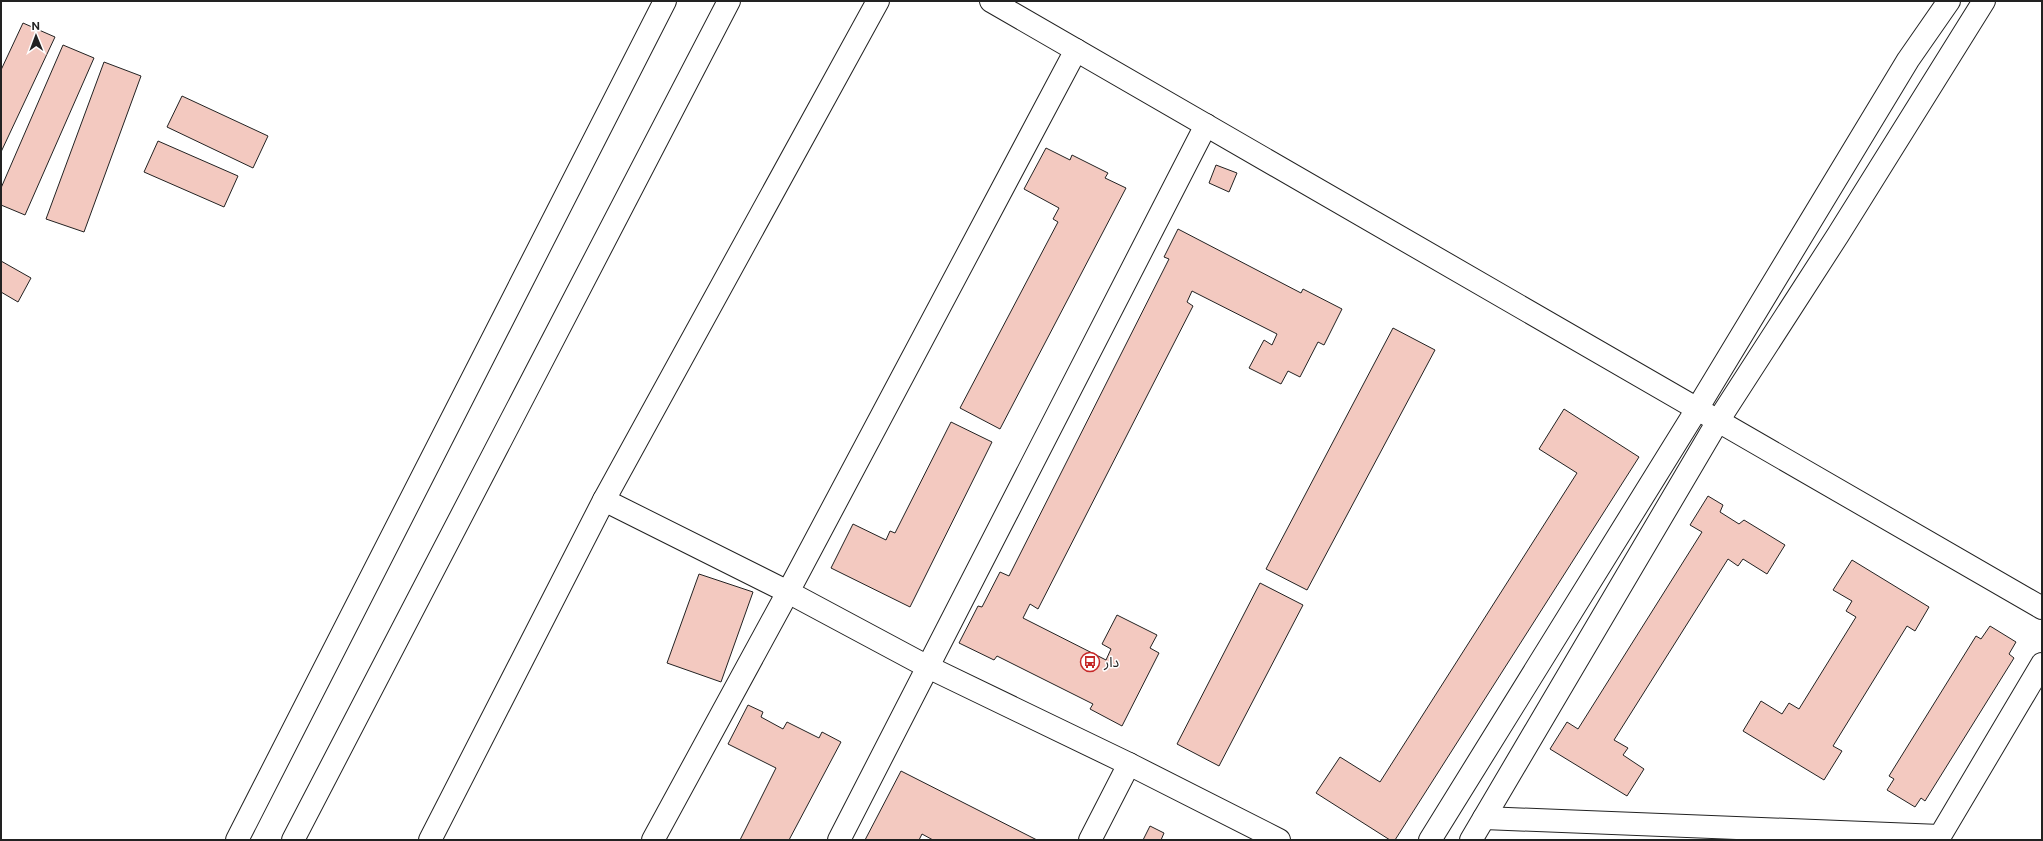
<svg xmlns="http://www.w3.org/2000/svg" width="2043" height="841" viewBox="0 0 2043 841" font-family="'Public Sans','Noto Sans Arabic',sans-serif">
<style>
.building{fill:#f3c9c0;stroke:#222}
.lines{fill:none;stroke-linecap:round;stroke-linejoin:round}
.minor-casing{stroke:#222;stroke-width:24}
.trunk-casing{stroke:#222;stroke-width:24}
.minor{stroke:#fff;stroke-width:22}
.trunk{stroke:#fff;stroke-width:22}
.labels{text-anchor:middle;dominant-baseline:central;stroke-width:3;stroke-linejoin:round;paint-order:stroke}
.poi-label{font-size:14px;fill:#222;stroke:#fff;text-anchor:start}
</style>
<rect width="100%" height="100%" fill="#fff"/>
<g class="building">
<path d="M 23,23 L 55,37 L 1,152 L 1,70 Z"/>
<path d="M 63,45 L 94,58 L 25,215 L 1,205 L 1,188 Z"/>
<path d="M 104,62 L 141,76 L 84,232 L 46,219 Z"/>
<path d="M 182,96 L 268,136 L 253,168 L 167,127 Z"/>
<path d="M 158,141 L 238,176 L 224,207 L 144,172 Z"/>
<path d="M 1046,148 L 1070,160 L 1072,155 L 1108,173 L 1105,178 L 1126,188 L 1000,429 L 960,408 L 1058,222 L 1053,219 L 1059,208 L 1024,189 Z"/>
<path d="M 1216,165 L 1237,173 L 1229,192 L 1209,183 Z"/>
<path d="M 1178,229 L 1301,293 L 1303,289 L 1342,309 L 1324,345 L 1318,342 L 1300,377 L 1288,371 L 1281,384 L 1249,368 L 1264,340 L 1272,345 L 1277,334 L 1192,291 L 1187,302 L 1193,306 L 1038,609 L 1030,604 L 1023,618 L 1106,660 L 1111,649 L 1102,644 L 1117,615 L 1157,635 L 1150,648 L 1159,653 L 1122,726 L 1090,709 L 1093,704 L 997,656 L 994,660 L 959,643 L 978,606 L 982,607 L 1000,572 L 1009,576 L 1169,259 L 1164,257 Z"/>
<path d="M 1,261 L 31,278 L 18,302 L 1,292 Z"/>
<path d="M 1393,328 L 1435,350 L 1307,590 L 1266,569 Z"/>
<path d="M 1564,409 L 1639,457 L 1395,840 L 1390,840 L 1316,793 L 1340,757 L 1380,782 L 1577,473 L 1539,449 Z"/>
<path d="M 951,422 L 992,442 L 910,607 L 831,568 L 853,524 L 886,540 L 890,531 L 895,533 Z"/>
<path d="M 1708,496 L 1723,505 L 1720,512 L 1739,524 L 1744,520 L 1785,545 L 1767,574 L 1743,559 L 1738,566 L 1728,559 L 1614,740 L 1628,748 L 1623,755 L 1644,769 L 1627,796 L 1550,749 L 1567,722 L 1578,729 L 1702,532 L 1690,525 Z"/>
<path d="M 1852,560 L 1929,607 L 1915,631 L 1907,626 L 1833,746 L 1842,751 L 1824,780 L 1743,731 L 1761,701 L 1782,714 L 1789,703 L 1799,709 L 1856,617 L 1846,611 L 1852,601 L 1833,590 Z"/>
<path d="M 699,574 L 753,592 L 721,682 L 667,663 Z"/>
<path d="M 1260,583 L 1303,605 L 1219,766 L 1177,744 Z"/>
<path d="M 1990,626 L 2016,642 L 2009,654 L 2014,658 L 1925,801 L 1921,798 L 1915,807 L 1887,790 L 1894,779 L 1889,776 L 1976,636 L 1981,639 Z"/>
<path d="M 748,705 L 763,712 L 761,717 L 783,729 L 787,722 L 819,738 L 822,732 L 841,742 L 789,840 L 740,840 L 776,768 L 728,744 Z"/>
<path d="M 901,771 L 1037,840 L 933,840 L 922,834 L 919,840 L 865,840 Z"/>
<path d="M 1150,826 L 1164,833 L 1161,840 L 1143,840 Z"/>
</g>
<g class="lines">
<g class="minor-casing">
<g id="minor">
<path d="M 991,1 L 2042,608"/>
<path d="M 604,500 L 788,592 L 928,667 L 1129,764 L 1279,840"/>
<path d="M 1484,818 L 1940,836 L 2042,664"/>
<path d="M 430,840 L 604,500 L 878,1"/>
<path d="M 653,840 L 788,592 L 1076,50"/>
<path d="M 839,840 L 1206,125"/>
<path d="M 1090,840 L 1129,764"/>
<path d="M 1430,840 L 1697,409 L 1908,60 L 1949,1"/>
<path d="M 1471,840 L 1718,421 L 1838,235 L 1984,1"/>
</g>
</g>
<g class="trunk-casing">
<g id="trunk">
<path d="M 237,840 L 665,1"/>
<path d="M 293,840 L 729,1"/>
</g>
</g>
<use href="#minor" class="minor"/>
<use href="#trunk" class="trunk"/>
</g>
<defs>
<g id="bus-ring" transform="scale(1)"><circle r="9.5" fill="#fff" stroke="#c62828" stroke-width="1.5"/><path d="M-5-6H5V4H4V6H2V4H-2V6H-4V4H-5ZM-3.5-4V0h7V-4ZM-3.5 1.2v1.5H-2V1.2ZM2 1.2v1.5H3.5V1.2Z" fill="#c62828"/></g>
</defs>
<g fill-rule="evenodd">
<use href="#bus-ring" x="1090" y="662"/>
</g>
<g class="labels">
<g class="poi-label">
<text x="1104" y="662">دار</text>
</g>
</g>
<rect width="2043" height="841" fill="none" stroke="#222222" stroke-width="4"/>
<g transform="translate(36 36) rotate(359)" stroke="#ffffff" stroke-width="3" paint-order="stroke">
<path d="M0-3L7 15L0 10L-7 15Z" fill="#222222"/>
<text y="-6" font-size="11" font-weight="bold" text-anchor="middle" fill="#222222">N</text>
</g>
</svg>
